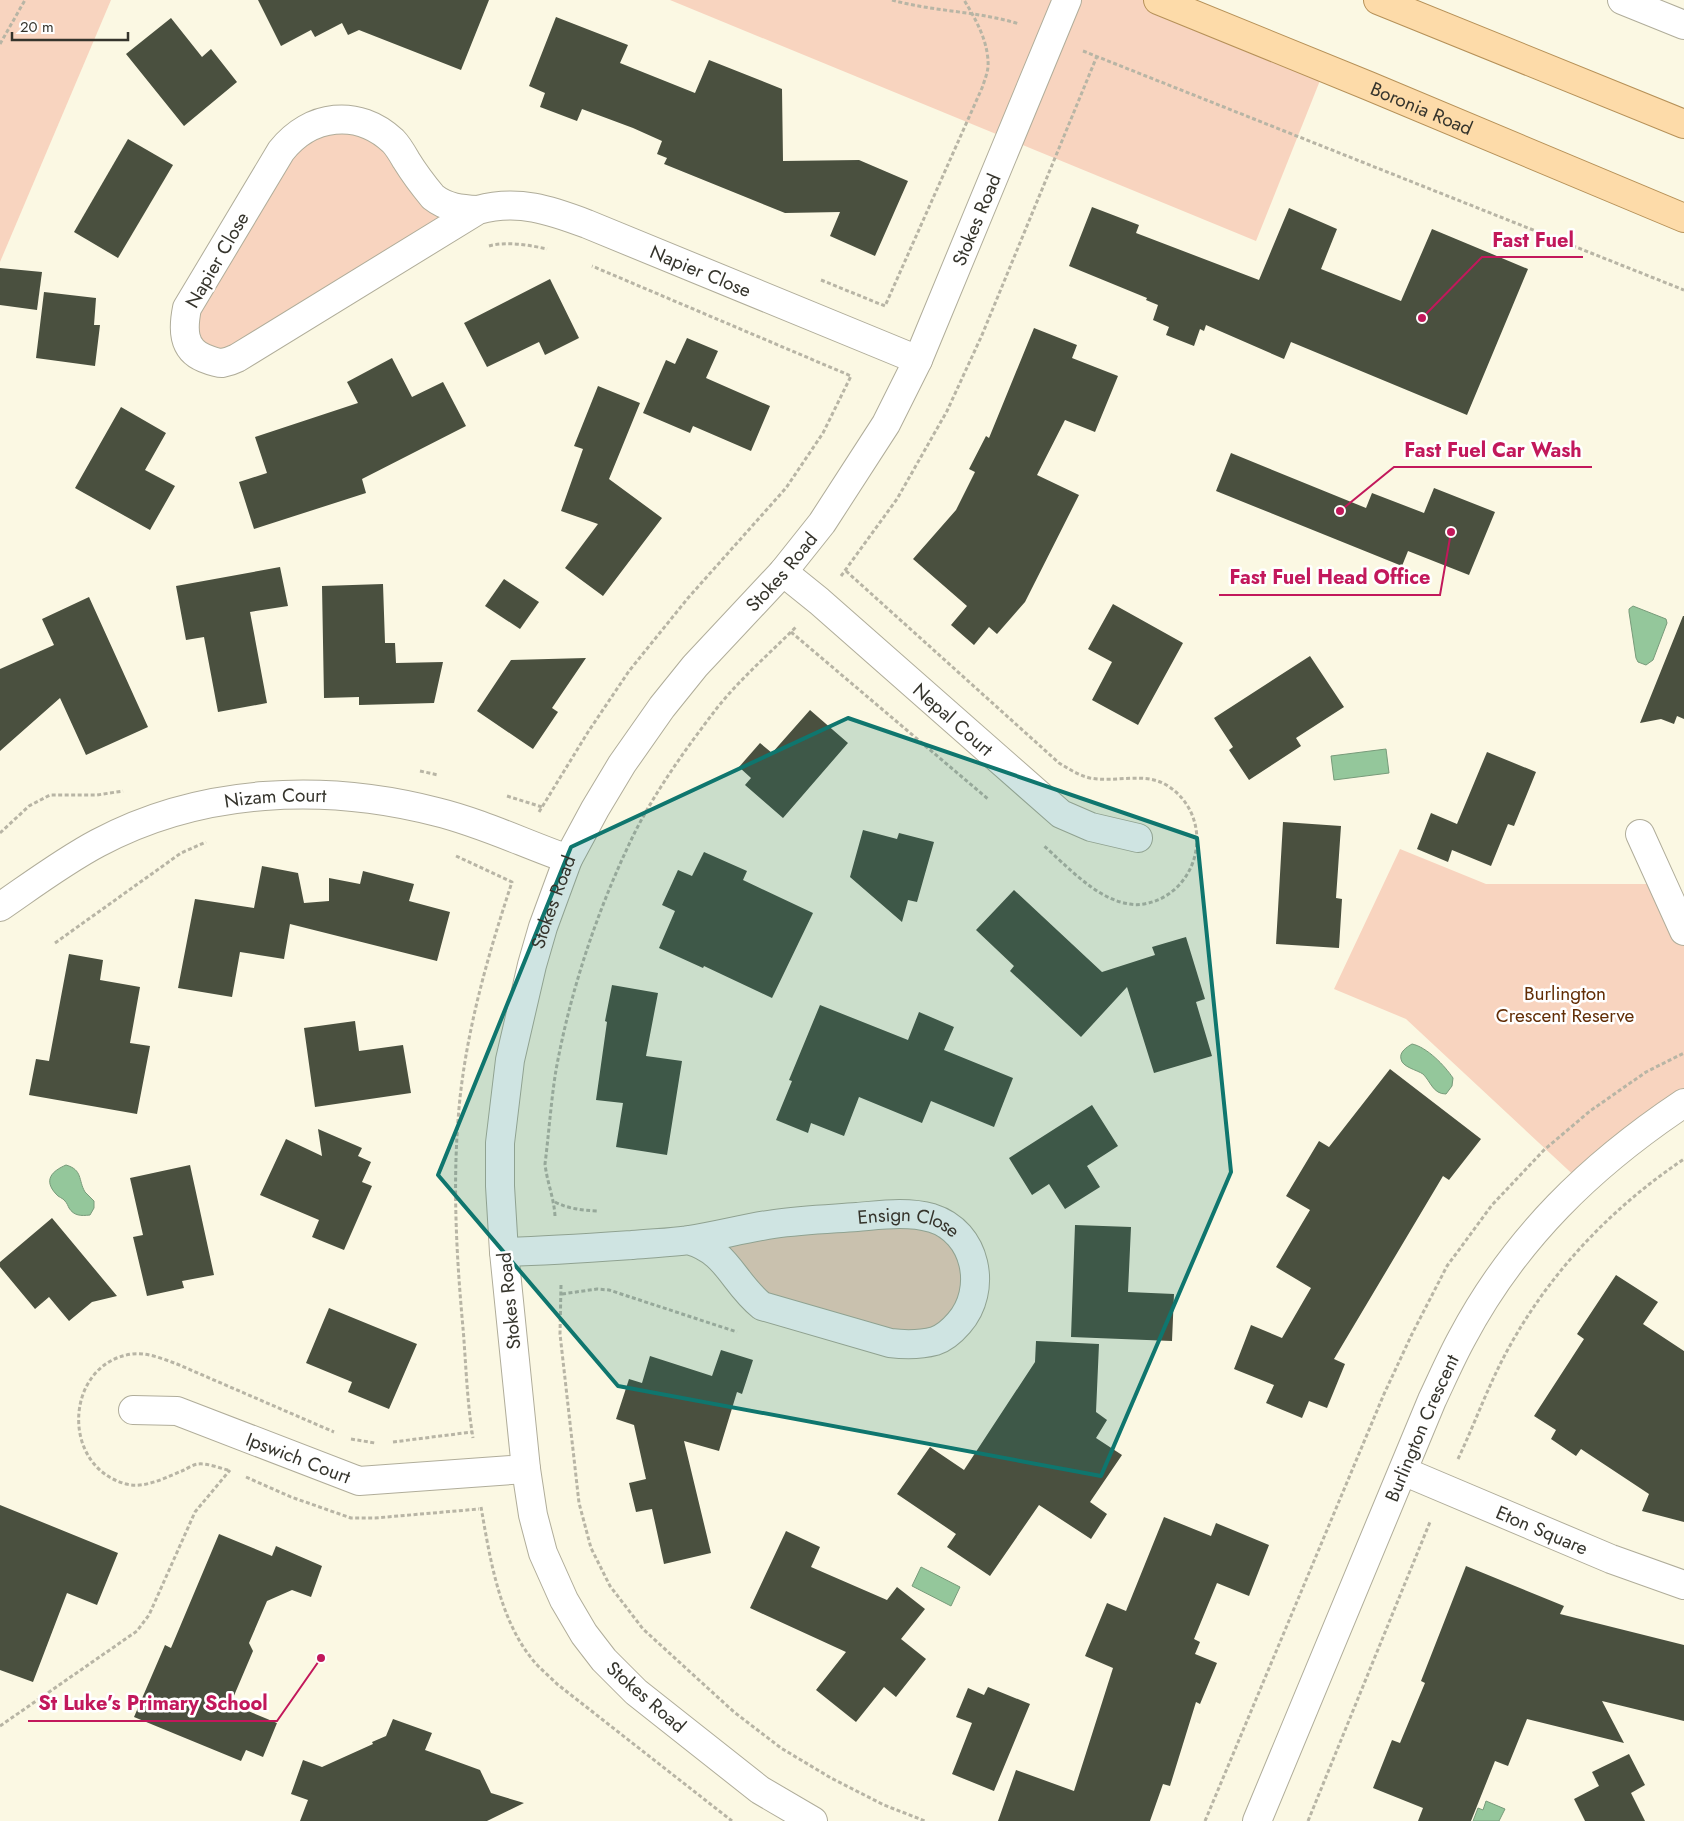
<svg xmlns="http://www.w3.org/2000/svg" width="1684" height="1821" viewBox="0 0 1684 1821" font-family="Jost,sans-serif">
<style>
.green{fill:#f8d4bf}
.water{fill:#94c79b;stroke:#789b7a}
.building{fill:#4a503f}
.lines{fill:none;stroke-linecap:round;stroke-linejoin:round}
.minor-casing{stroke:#b0ad9a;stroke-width:30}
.major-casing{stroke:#b69158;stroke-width:30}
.path{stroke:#b8b5a5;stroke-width:3;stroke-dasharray:4 2.5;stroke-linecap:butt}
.minor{stroke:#fff;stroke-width:28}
.major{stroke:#fddba9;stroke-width:28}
.marked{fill:#0f766e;fill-opacity:0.2;stroke:#0f766e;stroke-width:4;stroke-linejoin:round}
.labels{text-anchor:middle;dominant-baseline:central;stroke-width:5;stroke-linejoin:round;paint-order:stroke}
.street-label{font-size:19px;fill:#35342c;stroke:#fff}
.park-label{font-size:19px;fill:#622d05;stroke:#fff}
.leader{fill:none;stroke:#c2185b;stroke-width:2}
.callout-dot{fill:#c2185b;stroke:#fff;stroke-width:2}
.callout-label{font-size:20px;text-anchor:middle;font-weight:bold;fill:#c2185b;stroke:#fff;stroke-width:5;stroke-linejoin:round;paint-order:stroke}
</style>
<rect width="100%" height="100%" fill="#fbf8e3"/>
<g class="green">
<path d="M 0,0 L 111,0 L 0,262 Z"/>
<path d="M 670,0 L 1158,0 L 1325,68 L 1256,241 Z"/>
<path d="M 357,120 L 422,184 L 478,210 L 251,351 L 195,354 L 194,296 L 281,151 Z"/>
<path d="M 1400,849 L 1486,884 L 1663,884 L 1684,931 L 1684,1103 L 1581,1182 L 1406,1019 L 1334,989 Z"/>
<path d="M 933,1218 L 976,1280 L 937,1341 L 782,1312 L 715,1251 L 775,1224 Z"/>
</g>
<g class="water">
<path d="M 1633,606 L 1666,619 L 1667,623 L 1653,660 L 1646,665 L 1638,662 L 1636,658 L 1629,612 L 1629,609 Z"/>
<path d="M 1386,749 L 1389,773 L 1334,780 L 1331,756 Z"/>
<path d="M 1412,1044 C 1427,1047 1445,1066 1453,1078 L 1452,1086 L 1446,1094 C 1433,1094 1431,1082 1423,1074 C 1417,1070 1402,1067 1401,1059 C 1399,1052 1407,1047 1412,1044 Z"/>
<path d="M 66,1165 C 83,1170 78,1180 85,1192 C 88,1195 91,1198 94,1201 L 94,1208 L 90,1215 C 81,1216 74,1216 69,1208 C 68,1206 67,1203 65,1201 C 63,1198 58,1197 56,1194 C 43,1180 52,1171 66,1165 Z"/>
<path d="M 921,1567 L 960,1587 L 951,1606 L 912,1586 Z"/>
<path d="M 1486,1801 L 1505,1809 L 1499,1821 L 1473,1821 L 1478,1808 L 1483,1810 Z"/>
</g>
<g class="building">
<path d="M 258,0 L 489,0 L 461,70 L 359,30 L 348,35 L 342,23 L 315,37 L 311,30 L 281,46 Z"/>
<path d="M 556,17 L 628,45 L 620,63 L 695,93 L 709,60 L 782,89 L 783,161 L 859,160 L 908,181 L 875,256 L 830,236 L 840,212 L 785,213 L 664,164 L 667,158 L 657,154 L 662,141 L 633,128 L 582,109 L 577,121 L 540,107 L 545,93 L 529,86 Z"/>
<path d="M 171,18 L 202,57 L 211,49 L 237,82 L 184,126 L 126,54 Z"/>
<path d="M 128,139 L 173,165 L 118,258 L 74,232 Z"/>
<path d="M 1092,207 L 1139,225 L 1136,233 L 1259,280 L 1289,208 L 1337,229 L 1321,269 L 1401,301 L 1432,229 L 1528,269 L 1467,415 L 1291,342 L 1284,359 L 1206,325 L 1204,331 L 1200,329 L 1194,346 L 1166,335 L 1169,327 L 1153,320 L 1158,305 L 1146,300 L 1147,298 L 1069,266 Z"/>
<path d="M 0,268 L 42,272 L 37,310 L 0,305 Z"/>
<path d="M 550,279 L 579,338 L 545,355 L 539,342 L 487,367 L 464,323 Z"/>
<path d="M 44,292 L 96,298 L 94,325 L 100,325 L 95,366 L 36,358 Z"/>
<path d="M 1034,328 L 1077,345 L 1072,358 L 1118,376 L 1095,432 L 1065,420 L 1037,475 L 1079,495 L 1025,602 L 997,634 L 989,627 L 974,645 L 951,625 L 967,606 L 913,559 L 956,510 L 975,472 L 969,469 L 986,436 L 989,438 Z"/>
<path d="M 687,338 L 718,351 L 706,378 L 770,406 L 751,451 L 693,426 L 690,433 L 643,413 L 666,360 L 675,364 Z"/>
<path d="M 392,358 L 412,397 L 443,382 L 466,426 L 362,479 L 366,493 L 254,529 L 239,482 L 267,473 L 255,437 L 358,403 L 347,382 Z"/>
<path d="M 598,386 L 640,403 L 609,479 L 662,518 L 603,596 L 565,568 L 598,524 L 561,511 L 583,449 L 574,446 Z"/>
<path d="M 121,407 L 166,433 L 145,470 L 175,486 L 150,530 L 75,488 Z"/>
<path d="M 1231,453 L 1366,508 L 1372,493 L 1424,513 L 1434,488 L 1495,512 L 1469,575 L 1408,551 L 1402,566 L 1216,491 Z"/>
<path d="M 280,567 L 288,606 L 250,612 L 267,703 L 218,712 L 204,637 L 186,640 L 176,586 Z"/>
<path d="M 504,579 L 539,602 L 520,629 L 485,606 Z"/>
<path d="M 383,584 L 385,643 L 395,643 L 396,663 L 443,662 L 434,703 L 359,705 L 359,697 L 324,698 L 322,586 Z"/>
<path d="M 89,597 L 148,727 L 86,755 L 60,698 L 0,751 L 0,669 L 54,645 L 42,619 Z"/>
<path d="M 1113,604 L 1183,643 L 1138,725 L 1092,700 L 1112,662 L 1088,649 Z"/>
<path d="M 1683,616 L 1684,616 L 1684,719 L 1677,716 L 1674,724 L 1661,719 L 1640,723 Z"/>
<path d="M 1310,656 L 1344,707 L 1296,738 L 1301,746 L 1249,780 L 1229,750 L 1233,747 L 1214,718 Z"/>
<path d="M 586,658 L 552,708 L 558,712 L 533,749 L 477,711 L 511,660 Z"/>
<path d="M 810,710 L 848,743 L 783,818 L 745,785 L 751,778 L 739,767 L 760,743 L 772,753 Z"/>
<path d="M 1487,752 L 1536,772 L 1514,826 L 1508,824 L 1491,866 L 1452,850 L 1448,862 L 1417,849 L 1431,813 L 1457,824 Z"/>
<path d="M 1283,822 L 1341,826 L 1336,898 L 1342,899 L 1339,948 L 1276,944 Z"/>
<path d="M 863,830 L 897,839 L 899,833 L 934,842 L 917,902 L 908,900 L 902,922 L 850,877 Z"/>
<path d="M 704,852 L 747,871 L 743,880 L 813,913 L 772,998 L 704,966 L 703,968 L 659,948 L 675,911 L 662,905 L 678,870 L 692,876 Z"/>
<path d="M 262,866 L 298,873 L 304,903 L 329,901 L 329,878 L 360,884 L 363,871 L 414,884 L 409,901 L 450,912 L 437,961 L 290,924 L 284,959 L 240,952 L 232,997 L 178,988 L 195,899 L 254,908 Z"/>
<path d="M 1014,890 L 1102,972 L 1155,955 L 1152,947 L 1186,937 L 1205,999 L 1196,1002 L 1212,1056 L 1154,1073 L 1127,987 L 1081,1037 L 1010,971 L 1014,966 L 976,930 Z"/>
<path d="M 69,954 L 103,960 L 100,980 L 140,987 L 130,1043 L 150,1046 L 137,1114 L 29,1095 L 36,1059 L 49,1061 Z"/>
<path d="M 612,985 L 658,993 L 646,1056 L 682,1061 L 667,1155 L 616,1147 L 623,1103 L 596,1100 L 607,1022 L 605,1021 Z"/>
<path d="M 820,1005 L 908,1040 L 919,1012 L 954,1027 L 944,1050 L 1013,1078 L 994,1127 L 931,1101 L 922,1123 L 859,1097 L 844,1136 L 811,1123 L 808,1133 L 776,1120 L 792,1081 L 789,1080 Z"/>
<path d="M 355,1021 L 359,1051 L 403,1045 L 411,1093 L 315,1107 L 304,1028 Z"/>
<path d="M 1390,1069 L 1481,1139 L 1449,1180 L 1443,1176 L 1334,1359 L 1345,1364 L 1327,1408 L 1309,1401 L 1302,1418 L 1266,1403 L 1274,1385 L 1234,1369 L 1251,1325 L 1282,1338 L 1311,1288 L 1276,1267 L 1310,1210 L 1286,1196 L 1319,1141 L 1329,1147 Z"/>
<path d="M 1092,1105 L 1118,1146 L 1087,1166 L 1100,1187 L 1065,1209 L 1049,1184 L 1032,1195 L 1009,1158 Z"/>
<path d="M 318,1129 L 362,1148 L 358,1156 L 371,1162 L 362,1182 L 372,1186 L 344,1250 L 312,1237 L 319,1220 L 260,1195 L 286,1139 L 322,1156 Z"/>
<path d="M 190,1165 L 214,1275 L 182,1281 L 184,1288 L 147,1296 L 133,1237 L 143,1235 L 130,1178 Z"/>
<path d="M 52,1218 L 117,1296 L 92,1302 L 69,1321 L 49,1297 L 35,1309 L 0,1267 L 0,1262 Z"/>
<path d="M 1075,1225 L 1131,1227 L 1128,1292 L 1174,1294 L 1172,1341 L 1071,1337 Z"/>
<path d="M 1616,1275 L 1658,1302 L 1643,1324 L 1684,1351 L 1684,1522 L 1642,1511 L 1649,1494 L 1581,1449 L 1576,1456 L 1551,1439 L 1556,1430 L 1534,1416 L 1584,1339 L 1577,1334 Z"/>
<path d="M 329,1308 L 417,1344 L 389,1409 L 348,1392 L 352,1382 L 306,1363 Z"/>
<path d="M 1036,1341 L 1099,1344 L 1096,1412 L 1107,1420 L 1096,1438 L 1122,1455 L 1090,1502 L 1107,1514 L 1091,1539 L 1039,1505 L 990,1576 L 947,1547 L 956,1534 L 897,1494 L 930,1447 L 964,1470 L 1035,1362 Z"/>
<path d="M 721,1350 L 753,1360 L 742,1394 L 737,1392 L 719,1451 L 684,1441 L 711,1553 L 664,1564 L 652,1509 L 636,1512 L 629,1483 L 646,1479 L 634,1425 L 616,1419 L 629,1379 L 642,1383 L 650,1356 L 712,1376 Z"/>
<path d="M 0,1505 L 118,1553 L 97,1605 L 67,1593 L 33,1682 L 0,1670 Z"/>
<path d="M 1164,1517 L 1211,1536 L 1216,1523 L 1269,1545 L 1249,1596 L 1217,1583 L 1194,1639 L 1200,1642 L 1195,1654 L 1217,1663 L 1200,1704 L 1196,1702 L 1170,1786 L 1163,1784 L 1150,1821 L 998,1821 L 1016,1770 L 1074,1791 L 1113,1668 L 1085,1656 L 1107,1603 L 1126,1611 Z"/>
<path d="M 786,1531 L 820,1547 L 811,1567 L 887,1600 L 897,1587 L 925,1609 L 901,1639 L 926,1659 L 896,1697 L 884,1687 L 856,1722 L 816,1690 L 846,1652 L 750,1608 Z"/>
<path d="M 219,1534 L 272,1556 L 276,1546 L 322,1566 L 311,1597 L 292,1590 L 267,1601 L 249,1643 L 253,1651 L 233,1698 L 244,1702 L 241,1708 L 277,1723 L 263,1757 L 246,1750 L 241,1761 L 134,1717 L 165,1645 L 171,1648 Z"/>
<path d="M 1466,1566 L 1564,1606 L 1560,1614 L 1684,1645 L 1684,1721 L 1602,1701 L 1624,1743 L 1527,1719 L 1508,1766 L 1495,1761 L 1471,1821 L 1418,1821 L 1423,1808 L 1373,1788 L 1392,1740 L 1400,1743 L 1425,1683 L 1421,1681 Z"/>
<path d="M 988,1687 L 1030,1704 L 994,1791 L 952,1774 L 972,1723 L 956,1717 L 968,1688 L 984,1695 Z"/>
<path d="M 393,1719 L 432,1733 L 425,1750 L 480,1770 L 491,1793 L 524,1803 L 487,1821 L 300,1821 L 308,1800 L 291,1794 L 303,1760 L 322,1767 L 373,1744 L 372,1742 L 386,1736 Z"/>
<path d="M 1629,1754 L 1645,1785 L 1631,1793 L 1645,1821 L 1585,1821 L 1574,1799 L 1599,1786 L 1592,1772 Z"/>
</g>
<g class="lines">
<g class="minor-casing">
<g id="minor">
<path d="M 1622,0 L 1684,25"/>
<path id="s1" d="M 478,210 C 461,209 447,208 433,197 C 423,185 414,173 406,160 C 402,153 398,146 393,141 C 358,108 310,114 281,151 L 187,308 C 183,328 182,349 204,358 C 209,360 217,363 222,363 C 227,362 233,360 237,358 L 478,210 C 518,199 550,210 587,224 L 918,360"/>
<path id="s2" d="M 783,572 L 819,601 L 1061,814 L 1091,827 L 1138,838"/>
<path d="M 1640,834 L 1684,931"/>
<path id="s3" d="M 0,907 C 32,885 64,861 98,843 C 201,788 325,783 437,812 C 482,823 525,844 568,859"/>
<path id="s4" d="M 504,1252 C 547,1251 589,1248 632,1245 C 651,1243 670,1243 689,1240 C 717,1236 745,1228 774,1224 C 801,1220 829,1219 857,1217 C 881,1215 907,1211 932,1218 C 977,1232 988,1290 959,1323 C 953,1330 944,1338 935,1341 C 920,1345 906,1345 890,1343 L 762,1306 C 732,1282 728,1251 688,1240"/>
<path id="s5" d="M 133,1410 L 177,1411 L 359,1481 L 526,1469"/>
<path id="s6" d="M 1403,1471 L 1611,1559 L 1684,1585"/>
<path id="s7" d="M 813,1821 L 760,1790 L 636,1692 L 604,1660 L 584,1634 L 564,1600 L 543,1553 L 533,1515 L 526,1469 L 504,1252 L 500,1186 L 500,1143 L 510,1060 L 532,965 L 543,927 L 568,859 L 595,809 L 622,764 L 662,707 L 695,666 L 783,572 L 822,523 L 886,424 L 918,360 L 1067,0"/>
<path id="s8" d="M 1257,1821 L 1432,1400 C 1442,1379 1451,1358 1462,1338 C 1515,1238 1591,1165 1684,1103"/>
</g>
</g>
<g class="major-casing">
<g id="major">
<path id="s9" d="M 1158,0 L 1369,86 L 1684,218"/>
<path d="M 1378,0 L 1684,124"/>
</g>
</g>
<g class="path">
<path d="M 892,0 C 934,12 979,11 1019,24"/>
<path d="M 0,44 L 25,0"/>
<path d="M 1083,51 L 1684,290"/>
<path d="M 489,246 C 507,241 529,245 547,249"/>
<path d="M 821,280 L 885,306 L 982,88 C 985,79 989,70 988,61 C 987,39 975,18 964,0"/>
<path d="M 846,571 L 1059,763 C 1069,769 1078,775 1090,778 C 1116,783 1145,771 1168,786 C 1211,814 1204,878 1160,899 C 1151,903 1140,906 1130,904 C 1097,900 1067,866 1043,845"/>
<path d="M 841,576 L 897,499 L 947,411 L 982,335 L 1097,56"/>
<path d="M 791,632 L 988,799"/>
<path d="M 420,771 L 438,775"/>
<path d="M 507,796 L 542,807"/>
<path d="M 539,812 L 588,732 L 629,671 L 688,598 L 786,488 L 823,433 L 851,376 L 592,266"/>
<path d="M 0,833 L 29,806 L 50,795 L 97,795 L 123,791"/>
<path d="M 456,856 L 512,882 C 489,952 468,1024 460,1098 C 452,1175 456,1252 463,1328 C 466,1364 467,1402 473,1438"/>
<path d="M 55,943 L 181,853 L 206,842"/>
<path d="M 555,1202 C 569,1209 581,1210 597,1211"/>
<path d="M 555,1216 C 554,1198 547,1182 545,1164 C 549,1132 551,1101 556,1070 C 571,988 598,908 634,834 C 656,790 687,747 717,708 C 741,678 769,654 796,627"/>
<path d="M 561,1285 L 560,1334 L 579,1503 L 591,1548 L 610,1586 L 643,1629 L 734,1712 L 781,1748 L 831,1778 L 884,1805 L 925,1821"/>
<path d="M 562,1294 L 597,1289 L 609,1290 L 737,1332"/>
<path d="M 351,1439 L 375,1443"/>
<path d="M 393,1442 L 472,1432"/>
<path d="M 1458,1459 C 1475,1423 1488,1386 1507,1351 C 1549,1273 1611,1208 1684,1159"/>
<path d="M 228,1470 C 219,1468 208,1463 198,1464 C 194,1464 188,1468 184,1470 C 167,1477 145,1489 126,1484 C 59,1466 65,1363 132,1354 C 147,1352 163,1359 177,1364 L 334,1432"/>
<path d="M 246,1477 L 291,1497 L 351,1518 L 375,1518 L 479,1509"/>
<path d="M 481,1507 C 490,1558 499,1618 532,1659 C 539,1668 549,1676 557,1684 L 732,1821"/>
<path d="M 0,1726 L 137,1631 L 149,1615 L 195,1512 L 230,1470"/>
<path d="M 1205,1821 L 1384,1394 L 1412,1334 L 1447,1266 L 1492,1205 L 1544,1150 L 1590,1111 L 1646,1072 L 1684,1053"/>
<path d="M 1308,1821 L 1430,1522"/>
</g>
<use href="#minor" class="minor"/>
<use href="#major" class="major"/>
</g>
<path class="marked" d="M 848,718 L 1197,838 L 1231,1172 L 1101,1476 L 618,1386 L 438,1175 L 571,847 Z"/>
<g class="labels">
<g class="street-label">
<text stroke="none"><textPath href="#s9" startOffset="285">Boronia Road</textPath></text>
<text stroke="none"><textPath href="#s7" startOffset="1859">Stokes Road</textPath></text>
<text transform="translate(217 260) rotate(-60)">Napier Close</text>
<text stroke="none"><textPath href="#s1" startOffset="1038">Napier Close</textPath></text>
<text stroke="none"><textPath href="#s7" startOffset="1454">Stokes Road</textPath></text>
<text stroke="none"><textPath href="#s2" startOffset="225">Nepal Court</textPath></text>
<text stroke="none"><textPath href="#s3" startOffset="302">Nizam Court</textPath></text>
<text stroke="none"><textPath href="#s7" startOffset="1049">Stokes Road</textPath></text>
<text stroke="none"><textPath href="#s4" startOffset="408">Ensign Close</textPath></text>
<text transform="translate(509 1301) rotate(-96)">Stokes Road</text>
<text stroke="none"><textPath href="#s8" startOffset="426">Burlington Crescent</textPath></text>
<text stroke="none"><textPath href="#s5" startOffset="174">Ipswich Court</textPath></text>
<text stroke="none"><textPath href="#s6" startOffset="151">Eton Square</textPath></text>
<text transform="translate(646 1697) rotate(41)">Stokes Road</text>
</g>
<g class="park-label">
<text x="1565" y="993">Burlington<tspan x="1565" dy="22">Crescent Reserve</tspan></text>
</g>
</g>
<path class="leader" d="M1422 318L1482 257H1583M1340 511L1394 467H1592M1451 532L1440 595H1219M321 1658L277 1721H28"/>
<g class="callout-dot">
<circle cx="1422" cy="318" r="5"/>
<circle cx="1340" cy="511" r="5"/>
<circle cx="1451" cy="532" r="5"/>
<circle cx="321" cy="1658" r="5"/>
</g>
<g class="callout-label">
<text x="1533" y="247">Fast Fuel</text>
<text x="1493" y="457">Fast Fuel Car Wash</text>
<text x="1330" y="584">Fast Fuel Head Office</text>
<text x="153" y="1710">St Luke’s Primary School</text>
</g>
<path d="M12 32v8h116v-8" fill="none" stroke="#35342c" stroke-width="2.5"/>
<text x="20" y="32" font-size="15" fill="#35342c" stroke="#ffffff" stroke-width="4" paint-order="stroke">20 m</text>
</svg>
